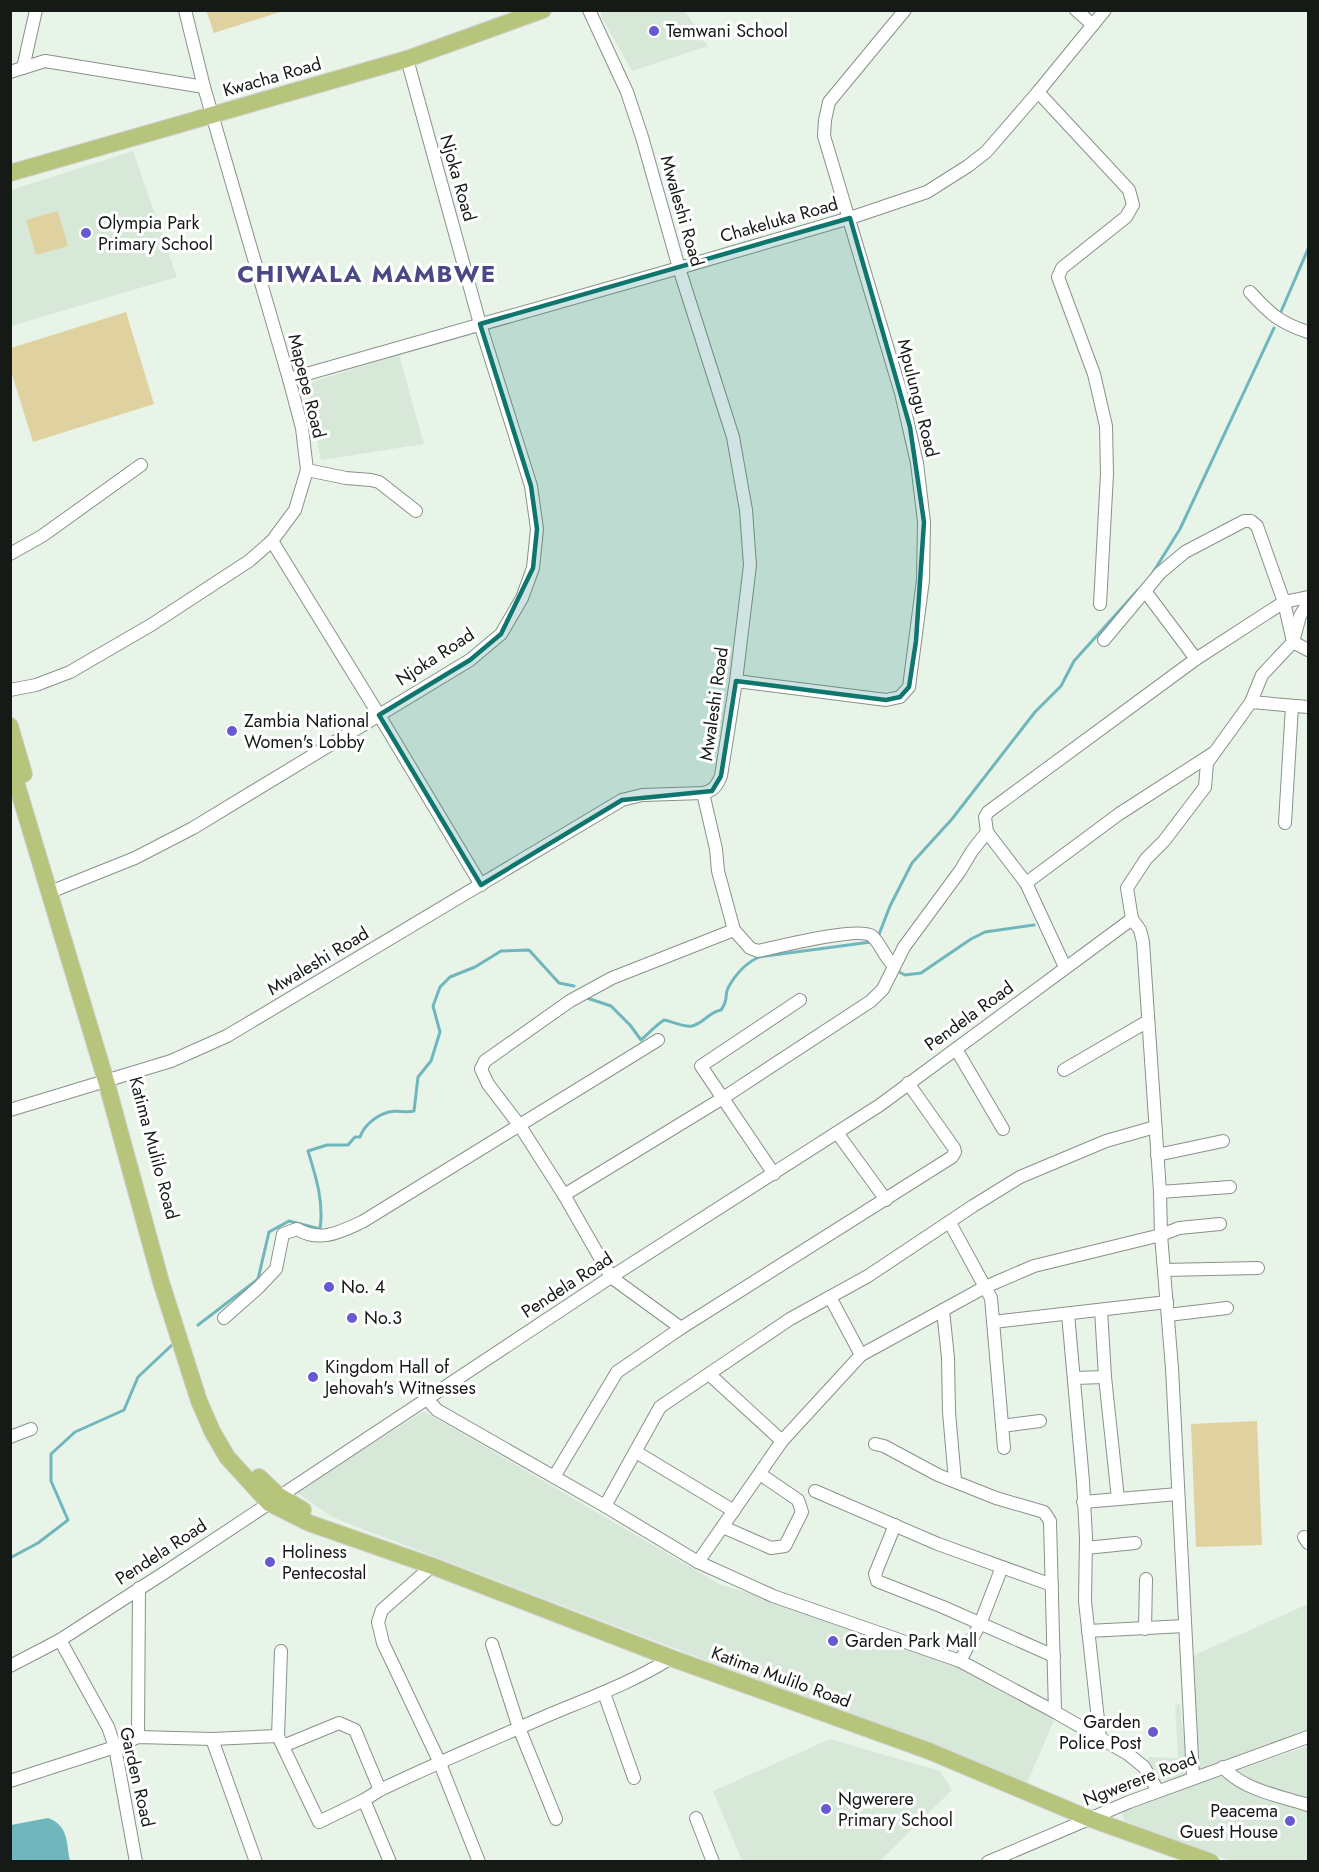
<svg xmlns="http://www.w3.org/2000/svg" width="1319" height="1872" viewBox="0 0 1319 1872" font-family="Jost,sans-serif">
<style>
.built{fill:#d7e8d8}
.green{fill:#e0d1a1}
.water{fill:#6fb7bd}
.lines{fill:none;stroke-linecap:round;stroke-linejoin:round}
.stream{stroke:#6fb7bd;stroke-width:3}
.minor-casing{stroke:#889289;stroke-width:14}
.major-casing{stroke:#d0d1d0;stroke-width:18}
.minor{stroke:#fff;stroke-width:12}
.major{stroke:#b6c47c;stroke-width:16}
.marked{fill:#0f766e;fill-opacity:0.2;stroke:#0f766e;stroke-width:4.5;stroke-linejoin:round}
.poi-dot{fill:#6659d2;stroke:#fff;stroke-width:2}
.labels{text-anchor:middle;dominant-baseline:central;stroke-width:6;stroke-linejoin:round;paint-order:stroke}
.poi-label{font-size:18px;fill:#161a16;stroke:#fff;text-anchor:start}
.street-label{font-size:18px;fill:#161a16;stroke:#fff}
.district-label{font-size:24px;font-weight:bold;letter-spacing:1.5px;fill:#4b4886;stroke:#fff}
</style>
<rect width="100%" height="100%" fill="#e9f4e9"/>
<g class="built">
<path d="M 602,11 L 685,11 L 708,46 L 632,71 L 601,16 Z"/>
<path d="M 133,151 L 177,277 L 11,326 L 11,190 Z"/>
<path d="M 399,355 L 424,444 L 321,460 L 305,384 Z"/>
<path d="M 424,1411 L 721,1585 L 805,1609 L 959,1666 L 1055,1718 L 1027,1783 L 352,1525 L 332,1517 L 296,1492 Z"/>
<path d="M 1308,1604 L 1308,1731 L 1197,1771 L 1192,1656 Z"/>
<path d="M 1180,1704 L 1188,1775 L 1160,1782 L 1146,1764 L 1149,1757 L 1178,1758 L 1175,1705 Z"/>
<path d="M 830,1739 L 940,1771 L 952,1790 L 880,1861 L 742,1861 L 713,1791 Z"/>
<path d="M 1308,1746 L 1308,1861 L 1231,1861 L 1124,1821 L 1122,1811 Z"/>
</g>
<g class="green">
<path d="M 206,10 L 283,10 L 283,11 L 214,33 Z"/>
<path d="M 58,211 L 68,246 L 36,255 L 26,220 Z"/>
<path d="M 126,312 L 154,404 L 33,442 L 11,371 L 11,348 Z"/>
<path d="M 1257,1421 L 1262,1545 L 1196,1547 L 1191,1424 Z"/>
</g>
<path class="water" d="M 48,1818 C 69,1826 66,1842 70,1861 L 11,1861 L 11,1825 Z"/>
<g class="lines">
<g class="stream">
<path d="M 1280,314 L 1308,249"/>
<path d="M 1152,574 L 1180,529 L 1274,328"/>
<path d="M 878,937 L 890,906 L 912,863 L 952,819 L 1035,712 L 1061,686 L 1074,661 L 1138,590"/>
<path d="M 897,971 L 905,975 L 921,973 L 971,939 L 985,932 L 1034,925"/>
<path d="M 587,998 L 611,1006 L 630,1025 L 641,1040 C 649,1033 655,1026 664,1020 C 671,1021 685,1028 692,1026 C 704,1023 709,1012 721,1010 C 729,999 724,997 728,988 C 735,975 746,963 759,957 L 871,942 L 872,943"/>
<path d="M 198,1325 L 258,1279 L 269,1232 L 289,1221 L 320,1229 C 324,1202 316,1177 308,1151 L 327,1145 L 348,1145 L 355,1137 L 360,1137 C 364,1125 377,1115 389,1112 C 397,1110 406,1113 414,1111 L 418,1077 L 431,1061 L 440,1032 L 433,1006 L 440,987 L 450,977 L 475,967 L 501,951 L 529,950 L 559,983 L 574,986"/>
<path d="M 10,1558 L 38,1543 L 68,1520 L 51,1481 L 51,1454 L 75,1432 L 124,1410 L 138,1377 L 172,1345"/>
</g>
<g class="minor-casing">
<g id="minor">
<path d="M 1076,10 L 1093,25"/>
<path d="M 23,68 L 36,10"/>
<path d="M 10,72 L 45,61 L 204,87"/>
<path d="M 1038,92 L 1129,190 L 1133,205 L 1126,217 L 1062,268 L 1058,277 L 1094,374 L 1106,426 L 1107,474 L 1100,604"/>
<path d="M 1250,292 C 1270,314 1280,323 1308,332"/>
<path d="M 289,379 L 679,268 L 850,218 L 927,192 L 968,166 L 986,152 L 1038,92 L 1105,10"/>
<path d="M 307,470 L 346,478 L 371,480 L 379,482 L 416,511"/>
<path d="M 272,541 L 379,715 L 481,885"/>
<path d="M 10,554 L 42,536 L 141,465"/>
<path d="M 1145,591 L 1196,659"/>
<path d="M 1104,640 L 1160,573 L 1185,552 L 1244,521 L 1251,521 L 1257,526 L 1284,602 L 1293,642 L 1308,650"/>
<path d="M 736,681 L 886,700 L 900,697 L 909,687 L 923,580 L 924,522 L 917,463 L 901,393 L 824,136 L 825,120 L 829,102 L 905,10"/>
<path d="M 10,690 L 36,685 L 70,672 L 151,625 L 249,561 L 272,541 L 295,510 L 307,470 L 302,428 L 289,379 L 204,87 L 185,10"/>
<path d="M 1251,702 L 1262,675 L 1293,642 L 1300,616 L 1308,603"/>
<path d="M 703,793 L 716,849 L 718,871 L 734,930 L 750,948 L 758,951 C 777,947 859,926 872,936 C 881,944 884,957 894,966"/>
<path d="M 1285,823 L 1292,706"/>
<path d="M 1026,883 L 1119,814 L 1212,754"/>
<path d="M 50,892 L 135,858 L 193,828 L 470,660 L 501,634 L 522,598 L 533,568 L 537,529 L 531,486 L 480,324 L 407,59"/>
<path d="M 734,930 L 612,978 L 570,1001 L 485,1061 L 481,1069 L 488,1084 L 520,1126 L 564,1195 L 611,1277 L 681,1328 L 952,1157 L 955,1152 L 954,1148 L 908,1083"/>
<path d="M 1065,967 L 1026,883 L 987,832 L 985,817 L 988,812 L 1196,659 L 1284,602 L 1308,597"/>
<path d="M 956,1049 L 1003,1129"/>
<path d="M 1064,1070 L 1148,1021"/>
<path d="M 10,1110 L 171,1061 L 227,1036 L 622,800 L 642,795 L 703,793 C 714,791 717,785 721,776 L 736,681 L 750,565 L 746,510 L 733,437 L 679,268 L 642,137 L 627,92 L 589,10"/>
<path d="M 838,1134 L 886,1200"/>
<path d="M 1157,1155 L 1223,1141"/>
<path d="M 774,1174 L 701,1066 L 800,1000"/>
<path d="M 1160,1192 L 1230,1187"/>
<path d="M 564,1195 L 723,1098 L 871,1001 L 883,989 L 904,947 L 960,871 L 972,851 L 987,832"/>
<path d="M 950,1223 L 991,1298 L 1004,1448"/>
<path d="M 1164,1270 L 1258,1268"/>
<path d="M 830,1297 L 861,1355"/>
<path d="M 943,1310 L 948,1358 L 949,1412 L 955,1481"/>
<path d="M 1101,1310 L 1105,1377 L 1118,1499"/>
<path d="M 1068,1314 L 1083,1481 L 1086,1538 L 1085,1601 L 1100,1738"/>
<path d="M 1168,1315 L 1227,1308"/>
<path d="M 224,1318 L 259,1287 L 276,1269 L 283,1234 L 297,1229 C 320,1243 340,1232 362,1222 L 658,1040"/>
<path d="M 993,1322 L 1167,1302"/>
<path d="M 709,1374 L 782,1441"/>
<path d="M 1074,1378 L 1105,1377"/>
<path d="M 427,1399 L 437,1410 L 605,1506 L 698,1562 L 773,1596 L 960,1661 L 1055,1712 L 1128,1754 L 1144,1767 L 1158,1791"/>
<path d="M 1002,1426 L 1040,1421"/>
<path d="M 10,1437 L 31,1429"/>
<path d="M 875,1444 L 884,1446 L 938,1475 L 996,1498 L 1044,1512 L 1050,1521 L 1055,1712"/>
<path d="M 636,1452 L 734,1511"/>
<path d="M 554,1477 L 617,1372 L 681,1328"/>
<path d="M 815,1491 L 938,1544 L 1052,1585"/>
<path d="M 1083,1502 L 1178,1494"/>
<path d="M 605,1506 L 660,1407 L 790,1319 L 868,1276 L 973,1206 L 1020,1177 L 1106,1141 L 1155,1127"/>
<path d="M 895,1525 L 875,1574 L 877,1581 L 943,1607 L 1054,1656"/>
<path d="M 723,1527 L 771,1548 L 785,1546 L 802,1512 L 798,1500 L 760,1474"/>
<path d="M 1304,1537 L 1308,1543"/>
<path d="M 1086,1548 L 1135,1543"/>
<path d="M 698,1562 L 782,1441 L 861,1355 L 985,1287 L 1034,1266 L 1161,1235 L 1179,1228 L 1220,1224"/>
<path d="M 432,1566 L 382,1610 L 378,1622 L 383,1643 L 439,1761 L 479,1862"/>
<path d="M 1145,1629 L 1146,1579"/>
<path d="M 1088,1631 L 1185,1626"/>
<path d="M 60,1640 L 108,1727 L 115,1747 L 136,1862"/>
<path d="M 492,1644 L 519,1728 L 556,1819"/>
<path d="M 960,1661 L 980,1624 L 1002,1567"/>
<path d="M 10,1666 L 60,1640 L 167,1571 L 611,1277 L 880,1105 L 1132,919"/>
<path d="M 604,1693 L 634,1778"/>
<path d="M 278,1736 L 281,1651"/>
<path d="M 138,1737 L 139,1588"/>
<path d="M 212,1739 L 256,1862"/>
<path d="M 283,1746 L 339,1723 L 355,1730 L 380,1790 C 436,1763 494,1739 551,1714 C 592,1697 633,1682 671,1658"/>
<path d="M 1223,1767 C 1243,1790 1280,1796 1308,1805"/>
<path d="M 1193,1777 L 1172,1368 L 1161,1235 L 1160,1192 L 1143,942 L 1140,930 L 1132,919 L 1127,888 L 1146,859 L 1164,841 L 1205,787 L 1207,763 L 1251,702 L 1308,707"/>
<path d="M 10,1781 L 115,1747 L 138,1737 L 212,1739 L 278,1736 L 319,1822 L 364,1800"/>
<path d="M 380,1790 L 364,1800 L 390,1862"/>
<path d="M 696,1818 L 713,1862"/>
<path d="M 988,1862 L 1129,1802 L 1308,1737"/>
</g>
</g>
<g class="major-casing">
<g id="major">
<path d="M 10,173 L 407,59 L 543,10"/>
<path d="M 10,726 L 24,774"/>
<path d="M 10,762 L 106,1081 L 161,1282 L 199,1401 L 212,1431 L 227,1457 L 269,1503 L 309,1523 L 432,1566 L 671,1658 L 929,1751 L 1088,1818 L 1211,1862"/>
<path d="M 259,1477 L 279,1496 L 303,1510"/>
</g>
</g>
<use href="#minor" class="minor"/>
<use href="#major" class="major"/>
</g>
<path class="marked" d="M 850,218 L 910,427 L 924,522 L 916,641 L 909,687 L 900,697 L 886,700 L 736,681 L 721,776 L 712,791 L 622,800 L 481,885 L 379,715 L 470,660 L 501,634 L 533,568 L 537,529 L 531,486 L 480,324 Z"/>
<g class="poi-dot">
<circle cx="654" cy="31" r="6"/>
<circle cx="86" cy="233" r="6"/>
<circle cx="232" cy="731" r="6"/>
<circle cx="329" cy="1287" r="6"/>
<circle cx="352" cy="1318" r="6"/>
<circle cx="313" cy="1377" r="6"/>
<circle cx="270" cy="1562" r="6"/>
<circle cx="833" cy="1641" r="6"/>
<circle cx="1153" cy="1732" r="6"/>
<circle cx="826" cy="1809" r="6"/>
<circle cx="1290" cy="1821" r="6"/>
</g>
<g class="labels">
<g class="poi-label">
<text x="666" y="31">Temwani School</text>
<text x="98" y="223">Olympia Park<tspan x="98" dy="21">Primary School</tspan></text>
<text x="244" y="721">Zambia National<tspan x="244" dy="21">Women's Lobby</tspan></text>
<text x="341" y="1287">No. 4</text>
<text x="364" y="1318">No.3</text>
<text x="325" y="1367">Kingdom Hall of<tspan x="325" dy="21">Jehovah's Witnesses</tspan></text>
<text x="282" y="1552">Holiness<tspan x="282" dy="21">Pentecostal</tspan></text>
<text x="845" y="1641">Garden Park Mall</text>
<text x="1141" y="1722" text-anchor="end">Garden<tspan x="1141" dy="21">Police Post</tspan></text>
<text x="838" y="1799">Ngwerere<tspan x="838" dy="21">Primary School</tspan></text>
<text x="1278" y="1811" text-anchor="end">Peacema<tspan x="1278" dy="21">Guest House</tspan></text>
</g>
<g class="street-label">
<text transform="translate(272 77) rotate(-16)">Kwacha Road</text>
<text transform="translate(458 178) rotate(74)">Njoka Road</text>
<text transform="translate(682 211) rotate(74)">Mwaleshi Road</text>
<text transform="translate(779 220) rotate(-16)">Chakeluka Road</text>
<text transform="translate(307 386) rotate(76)">Mapepe Road</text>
<text transform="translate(918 398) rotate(76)">Mpulungu Road</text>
<text transform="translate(435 657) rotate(-33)">Njoka Road</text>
<text transform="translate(714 704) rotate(-82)">Mwaleshi Road</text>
<text transform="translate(318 961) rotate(-31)">Mwaleshi Road</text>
<text transform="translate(969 1016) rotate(-36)">Pendela Road</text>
<text transform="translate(154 1148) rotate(75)">Katima Mulilo Road</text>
<text transform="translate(567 1285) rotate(-33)">Pendela Road</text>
<text transform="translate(161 1552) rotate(-33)">Pendela Road</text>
<text transform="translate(781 1677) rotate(20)">Katima Mulilo Road</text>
<text transform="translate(137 1777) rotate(77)">Garden Road</text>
<text transform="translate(1140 1779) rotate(-21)">Ngwerere Road</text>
</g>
<g class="district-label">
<text x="367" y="273">CHIWALA MAMBWE</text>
</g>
</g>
<rect width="1319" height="1872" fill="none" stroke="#161a16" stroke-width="24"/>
</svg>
